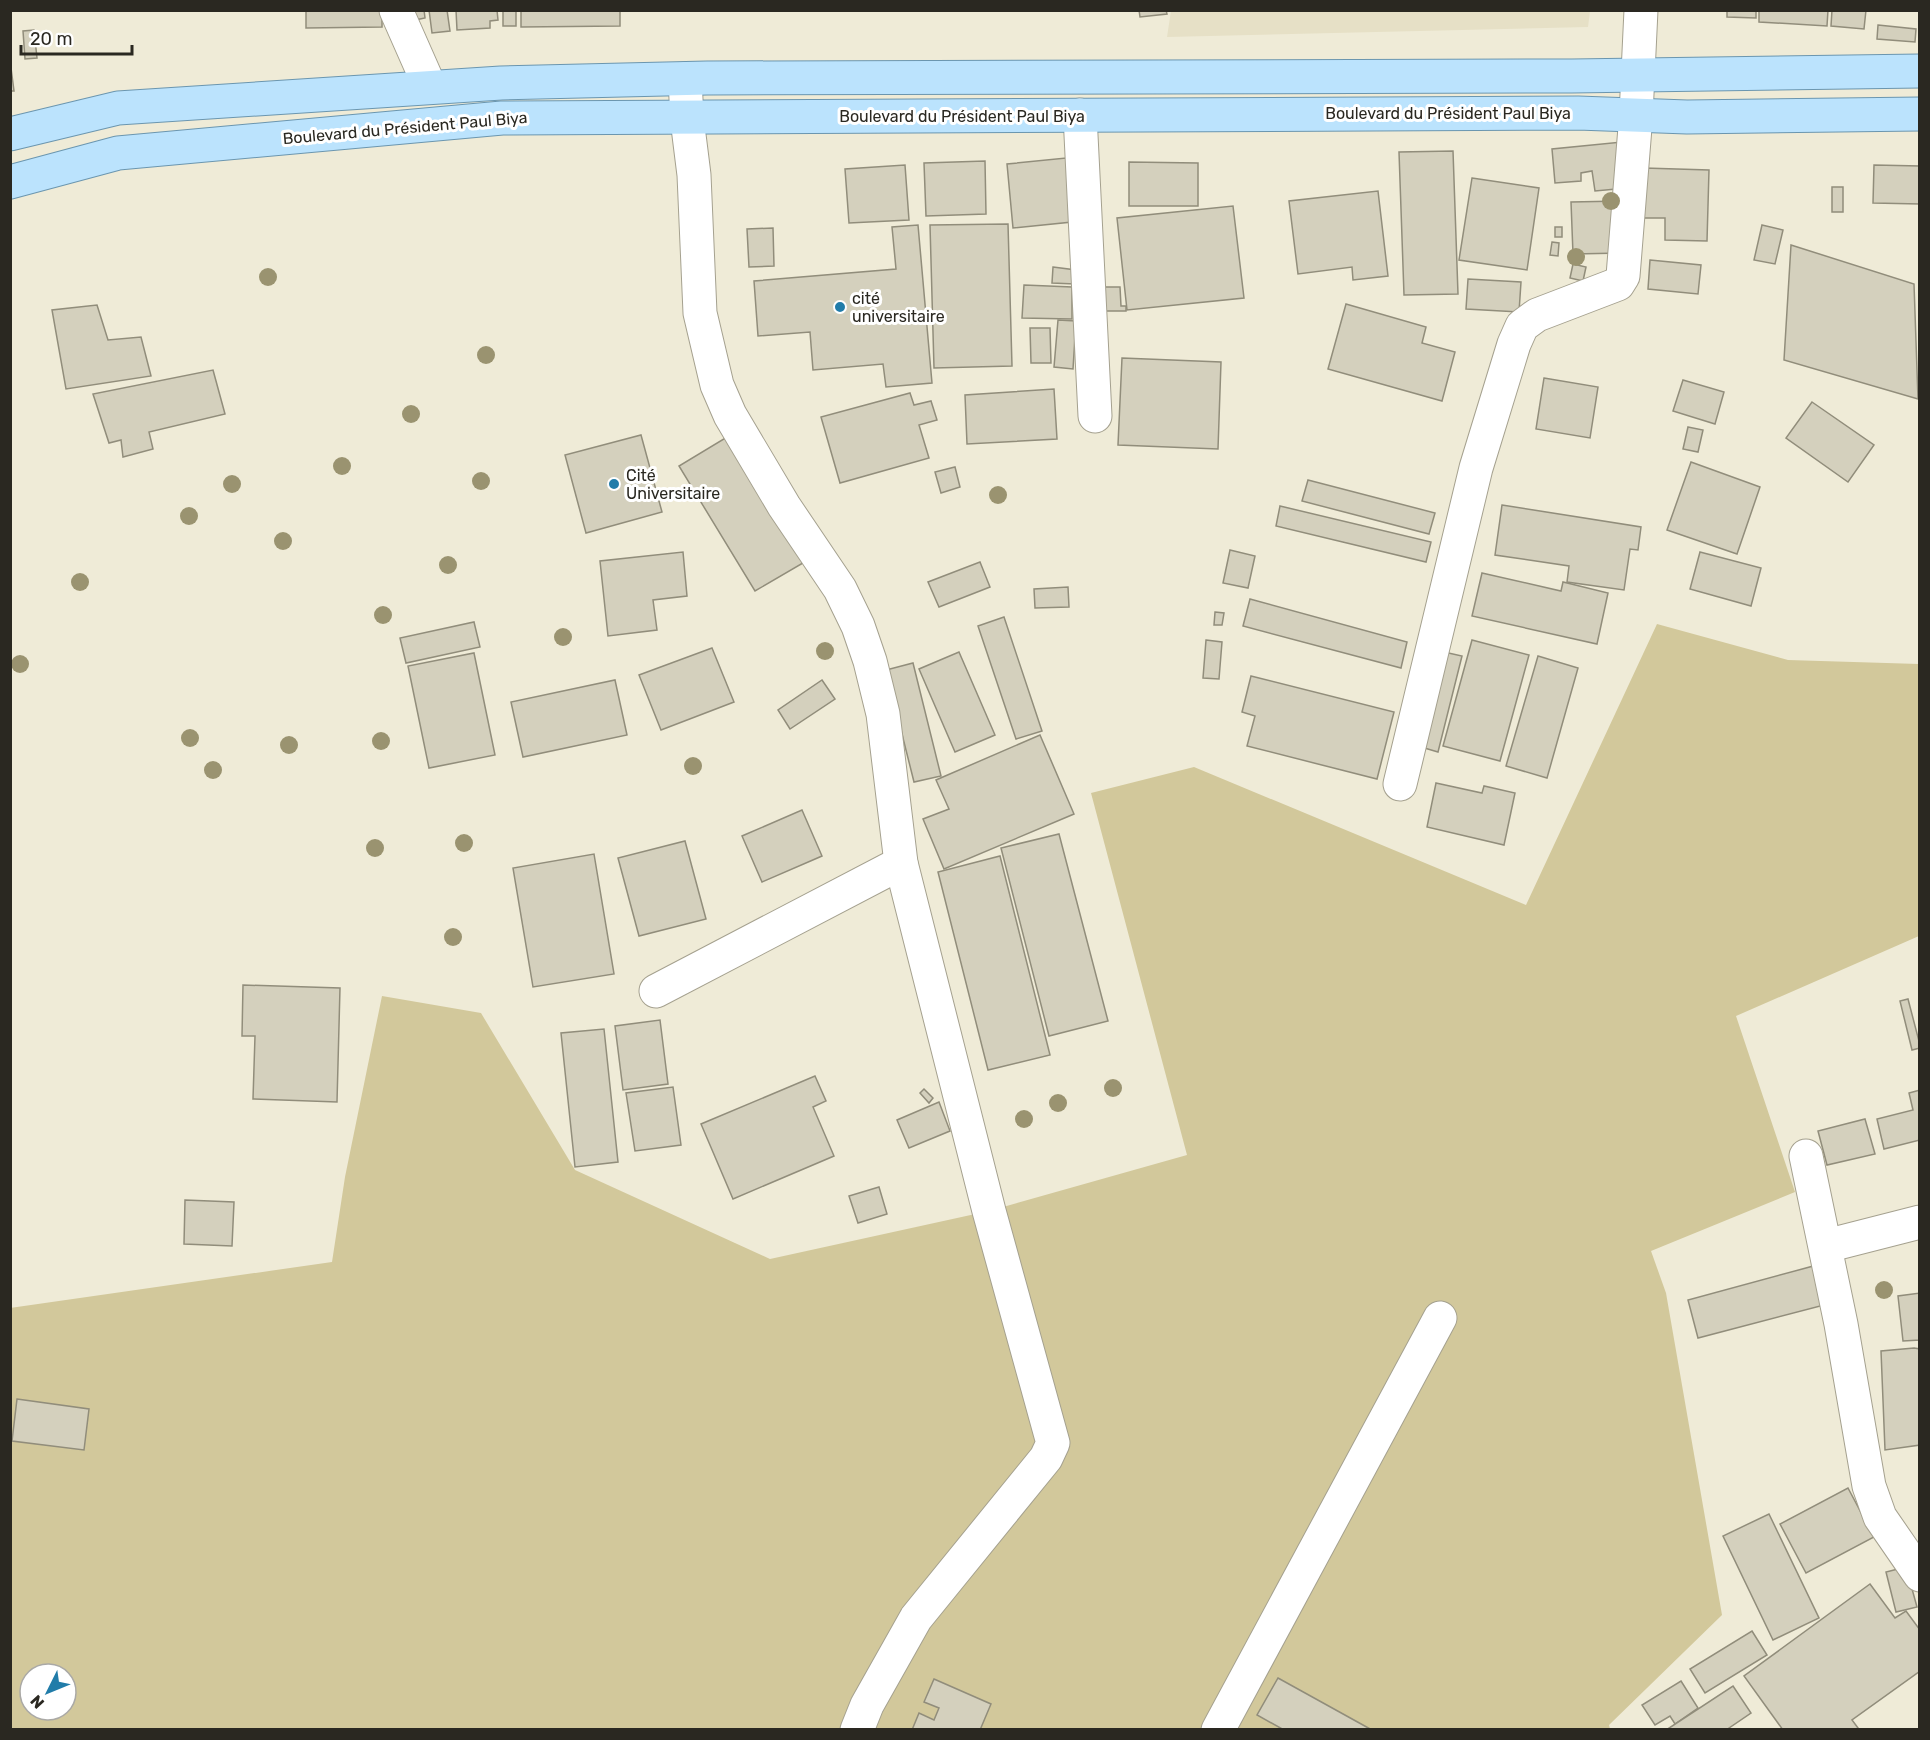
<svg xmlns="http://www.w3.org/2000/svg" width="1930" height="1740" viewBox="0 0 1930 1740" font-family="Rubik,sans-serif">
<style>
.built{fill:#e6e0c6}
.green{fill:#d2c89b;fill-rule:evenodd}
.building{fill:#d4d0bd;stroke:#918d7b;stroke-width:1.5}
.lines{fill:none;stroke-linecap:round;stroke-linejoin:round}
.minor-casing{stroke:#a5a18f;stroke-width:35}
.major-casing{stroke:#6b96af;stroke-width:35}
.minor{stroke:#fff;stroke-width:33}
.major{stroke:#bbe3fd;stroke-width:33}
.tree{fill:#9a9370}
.poi-dot{fill:#217ca9;stroke:#fff;stroke-width:2}
.labels{text-anchor:middle;dominant-baseline:central;stroke-width:6;stroke-linejoin:round;paint-order:stroke}
.street-label{font-size:16px;fill:#2a2821;stroke:#fff}
.poi-label{font-size:16px;fill:#2a2821;stroke:#fff;text-anchor:start}
</style>
<rect width="100%" height="100%" fill="#efebd7"/>
<path class="built" d="M 1171,11 L 1171,10 L 1590,11 L 1588,27 L 1167,37 Z"/>
<path class="green" d="M 1657,624 L 1788,660 L 1919,664 L 1919,936 L 1736,1016 L 1795,1192 L 1651,1251 L 1666,1293 L 1722,1615 L 1609,1725 L 1610,1729 L 11,1729 L 10,1308 L 332,1262 L 345,1177 L 382,996 L 481,1013 L 575,1170 L 770,1259 L 989,1211 L 1187,1155 L 1091,793 L 1194,767 L 1526,905 ZM 30,1674 L 66,1674 L 66,1710 L 30,1710 Z"/>
<g class="building">
<path d="M 306,10 L 382,10 L 382,27 L 306,28 Z"/>
<path d="M 414,10 L 424,10 L 425,18 L 415,20 Z"/>
<path d="M 429,10 L 447,10 L 450,31 L 432,33 Z"/>
<path d="M 456,10 L 497,10 L 498,20 L 490,21 L 490,28 L 457,30 Z"/>
<rect x="503" y="10" width="13" height="16"/>
<path d="M 521,10 L 620,10 L 620,26 L 521,27 Z"/>
<path d="M 1139,10 L 1166,10 L 1167,14 L 1140,17 Z"/>
<path d="M 1727,10 L 1756,10 L 1756,18 L 1727,17 Z"/>
<path d="M 1759,10 L 1828,10 L 1827,26 L 1759,22 Z"/>
<path d="M 1832,10 L 1866,10 L 1864,29 L 1831,26 Z"/>
<path d="M 1878,25 L 1916,29 L 1915,42 L 1877,39 Z"/>
<path d="M 34,30 L 37,58 L 25,59 L 23,31 Z"/>
<path d="M 10,60 L 14,91 L 10,91 Z"/>
<path d="M 1622,142 L 1627,188 L 1595,191 L 1592,171 L 1581,173 L 1581,181 L 1555,183 L 1552,149 Z"/>
<path d="M 1453,151 L 1458,294 L 1404,295 L 1399,152 Z"/>
<path d="M 1066,158 L 1072,222 L 1013,228 L 1007,164 Z"/>
<path d="M 985,161 L 986,214 L 926,216 L 924,163 Z"/>
<path d="M 1129,162 L 1198,163 L 1198,206 L 1129,206 Z"/>
<path d="M 905,165 L 909,220 L 849,223 L 845,169 Z"/>
<path d="M 1874,165 L 1920,166 L 1920,204 L 1873,203 Z"/>
<path d="M 1644,168 L 1709,170 L 1707,241 L 1665,240 L 1665,218 L 1643,218 Z"/>
<path d="M 1472,178 L 1539,188 L 1527,270 L 1459,260 Z"/>
<rect x="1832" y="187" width="11" height="25"/>
<path d="M 1378,191 L 1388,276 L 1353,280 L 1352,267 L 1298,274 L 1289,201 Z"/>
<path d="M 1621,201 L 1622,253 L 1573,254 L 1571,202 Z"/>
<path d="M 1233,206 L 1244,298 L 1127,310 L 1117,218 Z"/>
<path d="M 1008,224 L 1012,366 L 934,368 L 930,225 Z"/>
<path d="M 918,225 L 932,383 L 886,387 L 883,364 L 813,370 L 810,332 L 758,336 L 754,281 L 896,269 L 892,227 Z"/>
<path d="M 1762,225 L 1783,230 L 1775,264 L 1754,260 Z"/>
<rect x="1555" y="227" width="7" height="10"/>
<path d="M 773,228 L 774,266 L 749,267 L 747,229 Z"/>
<path d="M 1552,242 L 1559,243 L 1558,256 L 1550,255 Z"/>
<path d="M 1791,245 L 1914,284 L 1918,399 L 1784,360 Z"/>
<path d="M 1650,260 L 1701,265 L 1698,294 L 1648,289 Z"/>
<path d="M 1573,264 L 1586,267 L 1583,281 L 1570,278 Z"/>
<path d="M 1053,267 L 1076,270 L 1075,284 L 1052,283 Z"/>
<path d="M 1468,279 L 1521,282 L 1519,312 L 1466,309 Z"/>
<path d="M 1024,285 L 1072,287 L 1072,319 L 1022,318 Z"/>
<path d="M 1100,287 L 1120,287 L 1121,306 L 1126,306 L 1126,311 L 1101,311 Z"/>
<path d="M 1346,304 L 1426,327 L 1422,343 L 1455,352 L 1442,401 L 1328,369 Z"/>
<path d="M 97,305 L 108,340 L 141,337 L 151,376 L 66,389 L 52,310 Z"/>
<path d="M 1058,320 L 1076,321 L 1073,369 L 1054,367 Z"/>
<path d="M 1030,328 L 1050,328 L 1051,363 L 1031,363 Z"/>
<path d="M 1122,358 L 1221,362 L 1218,449 L 1118,445 Z"/>
<path d="M 213,370 L 225,414 L 149,432 L 153,449 L 123,457 L 121,440 L 109,443 L 93,394 Z"/>
<path d="M 1544,378 L 1598,387 L 1590,438 L 1536,429 Z"/>
<path d="M 1683,380 L 1724,392 L 1715,424 L 1673,411 Z"/>
<path d="M 1054,389 L 1057,439 L 967,444 L 965,395 Z"/>
<path d="M 910,393 L 914,405 L 931,401 L 937,420 L 919,425 L 929,458 L 840,483 L 821,417 Z"/>
<path d="M 1812,402 L 1874,445 L 1848,482 L 1786,438 Z"/>
<path d="M 1688,427 L 1703,430 L 1698,452 L 1683,449 Z"/>
<path d="M 641,435 L 662,512 L 586,533 L 565,455 Z"/>
<path d="M 727,437 L 803,563 L 755,591 L 679,466 Z"/>
<path d="M 1691,462 L 1760,487 L 1737,554 L 1667,530 Z"/>
<path d="M 955,467 L 960,487 L 941,493 L 935,472 Z"/>
<path d="M 1308,480 L 1435,513 L 1429,534 L 1302,501 Z"/>
<path d="M 1502,505 L 1641,527 L 1638,550 L 1630,549 L 1624,590 L 1567,582 L 1569,566 L 1495,555 Z"/>
<path d="M 1280,506 L 1431,542 L 1426,562 L 1276,526 Z"/>
<path d="M 1230,550 L 1255,556 L 1248,588 L 1223,583 Z"/>
<path d="M 683,552 L 687,596 L 653,600 L 657,630 L 608,636 L 600,561 Z"/>
<path d="M 1700,552 L 1761,568 L 1751,606 L 1690,589 Z"/>
<path d="M 980,562 L 990,587 L 939,607 L 928,582 Z"/>
<path d="M 1482,573 L 1561,591 L 1563,582 L 1608,593 L 1597,644 L 1472,616 Z"/>
<path d="M 1068,587 L 1069,607 L 1035,608 L 1034,589 Z"/>
<path d="M 1250,599 L 1407,642 L 1401,668 L 1243,626 Z"/>
<path d="M 1215,612 L 1224,613 L 1222,625 L 1214,625 Z"/>
<path d="M 1004,617 L 1042,731 L 1016,739 L 978,626 Z"/>
<path d="M 474,622 L 480,647 L 406,663 L 400,638 Z"/>
<path d="M 1206,640 L 1222,642 L 1219,679 L 1203,678 Z"/>
<path d="M 1472,640 L 1529,655 L 1500,761 L 1443,746 Z"/>
<path d="M 712,648 L 734,702 L 661,730 L 639,675 Z"/>
<path d="M 959,652 L 995,735 L 955,752 L 919,669 Z"/>
<path d="M 1444,652 L 1462,656 L 1438,752 L 1421,747 Z"/>
<path d="M 474,653 L 495,755 L 429,768 L 408,666 Z"/>
<path d="M 1538,656 L 1578,668 L 1547,778 L 1506,766 Z"/>
<path d="M 913,663 L 941,776 L 914,782 L 886,670 Z"/>
<path d="M 1251,676 L 1394,712 L 1377,779 L 1247,746 L 1255,716 L 1242,712 Z"/>
<path d="M 615,680 L 627,735 L 523,757 L 511,702 Z"/>
<path d="M 822,680 L 835,699 L 790,729 L 778,710 Z"/>
<path d="M 1040,735 L 1074,814 L 944,869 L 923,819 L 949,809 L 936,780 Z"/>
<path d="M 1436,783 L 1482,793 L 1484,786 L 1515,793 L 1504,845 L 1427,827 Z"/>
<path d="M 802,810 L 822,856 L 762,882 L 742,836 Z"/>
<path d="M 1059,834 L 1108,1021 L 1049,1036 L 1001,848 Z"/>
<path d="M 685,841 L 706,919 L 639,936 L 618,858 Z"/>
<path d="M 594,854 L 614,974 L 533,987 L 513,868 Z"/>
<path d="M 1000,856 L 1050,1055 L 988,1070 L 938,872 Z"/>
<path d="M 243,985 L 340,988 L 337,1102 L 253,1099 L 255,1036 L 242,1036 Z"/>
<path d="M 1908,999 L 1920,1045 L 1920,1048 L 1912,1050 L 1900,1001 Z"/>
<path d="M 660,1020 L 668,1084 L 623,1090 L 615,1026 Z"/>
<path d="M 604,1029 L 618,1162 L 575,1167 L 561,1033 Z"/>
<path d="M 815,1076 L 826,1101 L 813,1107 L 834,1156 L 733,1199 L 701,1124 Z"/>
<path d="M 673,1087 L 681,1145 L 635,1151 L 626,1093 Z"/>
<path d="M 924,1089 L 933,1098 L 929,1103 L 920,1093 Z"/>
<path d="M 1920,1090 L 1920,1140 L 1884,1149 L 1877,1119 L 1913,1110 L 1909,1093 Z"/>
<path d="M 939,1102 L 950,1131 L 909,1148 L 897,1120 Z"/>
<path d="M 1865,1119 L 1875,1154 L 1827,1165 L 1818,1131 Z"/>
<path d="M 879,1187 L 887,1214 L 858,1223 L 849,1196 Z"/>
<path d="M 185,1200 L 234,1202 L 232,1246 L 184,1244 Z"/>
<path d="M 1817,1265 L 1828,1304 L 1698,1338 L 1688,1300 Z"/>
<path d="M 1920,1293 L 1920,1340 L 1903,1341 L 1898,1296 Z"/>
<path d="M 1914,1348 L 1920,1349 L 1920,1445 L 1885,1450 L 1881,1351 Z"/>
<path d="M 17,1399 L 89,1409 L 84,1450 L 12,1441 Z"/>
<path d="M 1848,1488 L 1874,1537 L 1806,1573 L 1780,1524 Z"/>
<path d="M 1769,1514 L 1819,1618 L 1773,1640 L 1723,1536 Z"/>
<path d="M 1906,1567 L 1917,1607 L 1896,1612 L 1886,1572 Z"/>
<path d="M 1870,1584 L 1895,1618 L 1906,1611 L 1920,1630 L 1920,1671 L 1852,1720 L 1858,1728 L 1856,1730 L 1783,1730 L 1744,1676 Z"/>
<path d="M 1752,1631 L 1767,1655 L 1705,1693 L 1690,1669 Z"/>
<path d="M 1278,1678 L 1372,1730 L 1284,1730 L 1257,1715 Z"/>
<path d="M 934,1679 L 991,1704 L 980,1730 L 912,1730 L 919,1713 L 934,1720 L 939,1708 L 924,1702 Z"/>
<path d="M 1681,1681 L 1698,1708 L 1675,1724 L 1670,1716 L 1655,1725 L 1642,1705 Z"/>
<path d="M 1733,1686 L 1751,1713 L 1726,1730 L 1666,1730 Z"/>
</g>
<g class="lines">
<g class="minor-casing">
<g id="minor">
<path d="M 396,10 L 430,87"/>
<path d="M 685,79 L 687,119 L 694,175 L 700,313 L 717,385 L 730,415 L 784,506 L 840,589 L 858,626 L 870,661 L 883,714 L 901,863 L 989,1211 L 1053,1443 L 1046,1458 L 916,1618 L 867,1705 L 857,1730"/>
<path d="M 1080,115 L 1095,416"/>
<path d="M 1400,784 L 1476,468 L 1514,344 L 1522,326 L 1537,315 L 1618,284 L 1623,276 L 1636,115 L 1641,10"/>
<path d="M 656,991 L 901,863"/>
<path d="M 1806,1156 L 1841,1324 L 1869,1486 L 1880,1517 L 1920,1575"/>
<path d="M 1826,1246 L 1920,1222"/>
<path d="M 1218,1730 L 1440,1318"/>
</g>
</g>
<g class="major-casing">
<g id="major">
<path d="M 10,134 L 118,108 L 501,83 L 707,78 L 1572,76 L 1920,71"/>
<path d="M 10,182 L 118,153 L 502,118 L 1578,113 L 1687,117 L 1920,114"/>
</g>
</g>
<use href="#minor" class="minor"/>
<use href="#major" class="major"/>
</g>
<g class="tree">
<circle cx="1611" cy="201" r="9"/>
<circle cx="1576" cy="257" r="9"/>
<circle cx="268" cy="277" r="9"/>
<circle cx="486" cy="355" r="9"/>
<circle cx="411" cy="414" r="9"/>
<circle cx="342" cy="466" r="9"/>
<circle cx="481" cy="481" r="9"/>
<circle cx="232" cy="484" r="9"/>
<circle cx="998" cy="495" r="9"/>
<circle cx="189" cy="516" r="9"/>
<circle cx="283" cy="541" r="9"/>
<circle cx="448" cy="565" r="9"/>
<circle cx="80" cy="582" r="9"/>
<circle cx="383" cy="615" r="9"/>
<circle cx="563" cy="637" r="9"/>
<circle cx="825" cy="651" r="9"/>
<circle cx="20" cy="664" r="9"/>
<circle cx="190" cy="738" r="9"/>
<circle cx="381" cy="741" r="9"/>
<circle cx="289" cy="745" r="9"/>
<circle cx="693" cy="766" r="9"/>
<circle cx="213" cy="770" r="9"/>
<circle cx="464" cy="843" r="9"/>
<circle cx="375" cy="848" r="9"/>
<circle cx="453" cy="937" r="9"/>
<circle cx="1113" cy="1088" r="9"/>
<circle cx="1058" cy="1103" r="9"/>
<circle cx="1024" cy="1119" r="9"/>
<circle cx="1884" cy="1290" r="9"/>
</g>
<g class="poi-dot">
<circle cx="840" cy="307" r="6"/>
<circle cx="614" cy="484" r="6"/>
</g>
<g class="labels">
<g class="street-label">
<text x="1448" y="113">Boulevard du Président Paul Biya</text>
<text x="962" y="116">Boulevard du Président Paul Biya</text>
<text transform="translate(405 128) rotate(-5)">Boulevard du Président Paul Biya</text>
</g>
<g class="poi-label">
<text x="852" y="298">cité<tspan x="852" dy="18">universitaire</tspan></text>
<text x="626" y="475">Cité<tspan x="626" dy="18">Universitaire</tspan></text>
</g>
</g>
<rect width="1930" height="1740" fill="none" stroke="#2a2821" stroke-width="24"/>
<g transform="translate(48 1692) rotate(227)"><circle r="28" fill="#ffffff" stroke="#aaa9a6" stroke-width="1.5"/>
<path d="M0-4.5L10 22L0 15L-10 22Z" fill="#217ca9"/>
<text y="-9" font-size="16" font-weight="bold" text-anchor="middle" fill="#2a2821">N</text>
</g>
<path d="M21 45v9h111v-9" fill="none" stroke="#2a2821" stroke-width="3"/>
<text x="30" y="45" font-size="18" fill="#2a2821" stroke="#ffffff" stroke-width="4.5" paint-order="stroke">20 m</text>
</svg>
